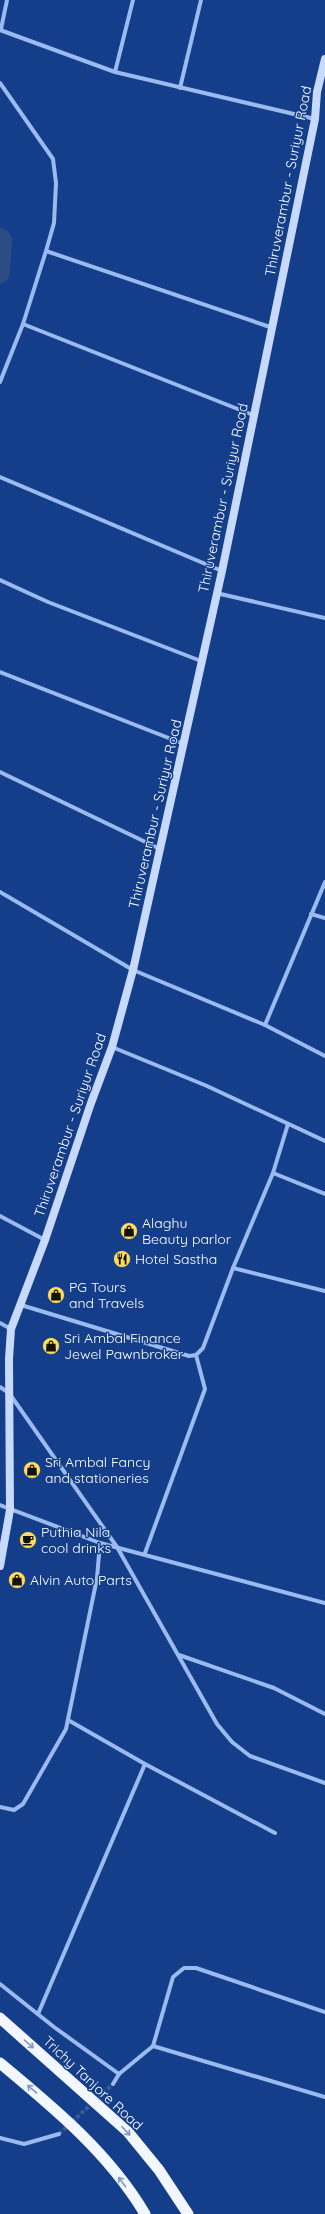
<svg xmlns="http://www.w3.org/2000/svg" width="325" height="2214" viewBox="0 0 325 2214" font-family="Quicksand,sans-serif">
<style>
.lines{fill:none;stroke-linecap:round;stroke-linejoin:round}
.canal{stroke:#2b4b83;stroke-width:19}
.minor-tunnel{stroke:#375b9b;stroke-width:4;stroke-dasharray:4 2;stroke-linecap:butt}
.minor{stroke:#9abaf0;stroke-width:4}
.secondary{stroke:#c8dafb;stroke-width:8}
.trunk{stroke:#f1f6ff;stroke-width:11}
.oneway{stroke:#829ac4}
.labels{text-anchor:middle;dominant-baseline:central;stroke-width:3;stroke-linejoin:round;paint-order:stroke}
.street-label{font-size:14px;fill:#fff;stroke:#143e89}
.poi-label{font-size:14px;fill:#fff;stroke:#143e89;text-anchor:start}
</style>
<rect width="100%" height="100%" fill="#143e89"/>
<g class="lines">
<path class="canal" d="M 0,237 L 3,241 L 0,274"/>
<path class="minor-tunnel" d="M 59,2134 L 113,2084"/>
<g class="minor">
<path d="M 1,29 L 7,0"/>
<path d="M 0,30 L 115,72 L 315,119"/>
<path d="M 115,72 L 133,0"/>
<path d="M 0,83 L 53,159 L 56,183 L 54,223 L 46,251 L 23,324 L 0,382"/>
<path d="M 180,88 L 201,0"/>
<path d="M 46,251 L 273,328"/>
<path d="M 23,324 L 253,415"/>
<path d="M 0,477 L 222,571"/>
<path d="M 0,580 L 48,602 L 201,661"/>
<path d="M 216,593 L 325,618"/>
<path d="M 0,672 L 184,744"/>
<path d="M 0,772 L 160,849"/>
<path d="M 0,892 L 133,970 L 265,1025 L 325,882"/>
<path d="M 311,914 L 325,918"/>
<path d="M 265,1025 L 325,1056"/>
<path d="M 112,1047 L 207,1086 L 325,1141"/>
<path d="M 273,1173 L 325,1194"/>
<path d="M 0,1216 L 45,1240"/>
<path d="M 233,1268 L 273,1173 L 288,1124"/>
<path d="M 21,1305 L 189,1356 L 196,1355 L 203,1348 L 233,1268 L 325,1291"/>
<path d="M 0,1323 L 11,1329"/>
<path d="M 0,1387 L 9,1393 L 117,1547 L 217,1724 L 232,1742 L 250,1756 L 325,1783"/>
<path d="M 0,1505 L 100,1543 L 325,1603"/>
<path d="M 145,1553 L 205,1389 L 196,1355"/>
<path d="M 179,1655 L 274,1688 L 325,1714"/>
<path d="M 68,1720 L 145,1764 L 275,1833"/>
<path d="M 0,1807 L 14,1810 L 23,1804 L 66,1729 L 97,1578 L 100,1543"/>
<path d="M 0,1984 L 54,2027 L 119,2074"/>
<path d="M 38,2014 L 145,1764"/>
<path d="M 153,2046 L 173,1977 L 184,1968 L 196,1968 L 325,2012"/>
<path d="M 113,2084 L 119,2074 L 153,2046 L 325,2097"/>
<path d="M 0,2138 L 24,2144 L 59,2134"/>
</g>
<path class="secondary" d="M 0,1566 L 10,1510 L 9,1359 L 11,1329 L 45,1240 L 91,1103 L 112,1047 L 133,970 L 222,571 L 315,119 L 317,92 L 325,59"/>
<g class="trunk">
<path d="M 0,2018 L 128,2132 L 159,2170 L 188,2214"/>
<path d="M 0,2063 C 53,2107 109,2153 145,2214"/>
</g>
</g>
<defs><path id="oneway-shaft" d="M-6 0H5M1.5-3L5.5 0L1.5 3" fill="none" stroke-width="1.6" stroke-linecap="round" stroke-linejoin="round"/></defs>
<g class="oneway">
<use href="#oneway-shaft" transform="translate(29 2044) rotate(41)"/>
<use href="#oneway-shaft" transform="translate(32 2089) rotate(-140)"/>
<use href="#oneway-shaft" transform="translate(126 2131) rotate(46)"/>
<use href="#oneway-shaft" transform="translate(122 2182) rotate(-127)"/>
</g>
<defs>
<g id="shop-disc" transform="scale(0.9)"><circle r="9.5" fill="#ffdc59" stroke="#143e89"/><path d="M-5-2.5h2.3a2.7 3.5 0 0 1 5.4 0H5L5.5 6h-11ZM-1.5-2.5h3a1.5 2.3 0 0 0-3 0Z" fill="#111"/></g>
<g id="restaurant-disc" transform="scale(0.9)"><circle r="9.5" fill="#ffdc59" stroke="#143e89"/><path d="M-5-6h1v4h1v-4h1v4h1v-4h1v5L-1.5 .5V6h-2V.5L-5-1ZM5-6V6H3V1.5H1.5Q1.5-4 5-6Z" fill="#111"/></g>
<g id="cafe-disc" transform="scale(0.9)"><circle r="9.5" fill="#ffdc59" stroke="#143e89"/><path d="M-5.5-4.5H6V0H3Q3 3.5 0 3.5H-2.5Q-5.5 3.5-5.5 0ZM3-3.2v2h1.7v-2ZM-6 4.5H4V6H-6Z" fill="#111"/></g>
</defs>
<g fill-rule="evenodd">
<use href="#shop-disc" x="129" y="1231"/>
<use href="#restaurant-disc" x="122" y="1259"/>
<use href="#shop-disc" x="56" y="1295"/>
<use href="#shop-disc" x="51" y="1346"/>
<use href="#shop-disc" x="32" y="1470"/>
<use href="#cafe-disc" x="28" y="1540"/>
<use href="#shop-disc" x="17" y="1580"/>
</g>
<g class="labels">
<g class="street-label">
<text transform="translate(288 181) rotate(-79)">Thiruverambur - Suriyur Road</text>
<text transform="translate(223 498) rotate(-78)">Thiruverambur - Suriyur Road</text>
<text transform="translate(155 814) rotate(-77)">Thiruverambur - Suriyur Road</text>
<text transform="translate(70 1125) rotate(-71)">Thiruverambur - Suriyur Road</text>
<text transform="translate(93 2083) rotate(43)">Trichy Tanjore Road</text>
</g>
<g class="poi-label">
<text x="142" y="1223">Alaghu<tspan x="142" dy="16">Beauty parlor</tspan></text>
<text x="135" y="1259">Hotel Sastha</text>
<text x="69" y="1287">PG Tours<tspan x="69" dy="16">and Travels</tspan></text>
<text x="64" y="1338">Sri Ambal Finance<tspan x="64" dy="16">Jewel Pawnbroker</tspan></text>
<text x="45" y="1462">Sri Ambal Fancy<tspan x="45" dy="16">and stationeries</tspan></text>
<text x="41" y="1532">Puthia Nila<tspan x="41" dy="16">cool drinks</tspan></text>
<text x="30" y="1580">Alvin Auto Parts</text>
</g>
</g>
</svg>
